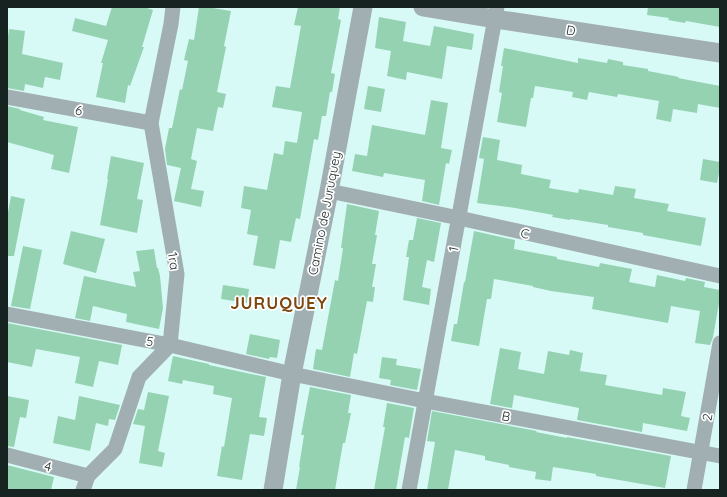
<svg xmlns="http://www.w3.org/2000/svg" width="727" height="497" viewBox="0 0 727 497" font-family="Quicksand,sans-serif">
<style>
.building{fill:#95d2b2}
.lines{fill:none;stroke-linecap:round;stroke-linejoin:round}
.minor{stroke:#a1afb2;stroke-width:15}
.tertiary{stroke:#a1afb2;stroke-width:19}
.labels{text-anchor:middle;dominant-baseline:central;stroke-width:3.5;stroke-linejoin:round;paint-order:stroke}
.street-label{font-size:13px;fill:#162321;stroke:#fff}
.district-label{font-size:17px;font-weight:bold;letter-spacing:1px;fill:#7e470e;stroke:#fff}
</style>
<rect width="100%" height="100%" fill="#d8faf6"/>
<g class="building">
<path d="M 112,7 L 144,7 L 153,10 L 142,47 L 144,47 L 130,86 L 128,85 L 125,103 L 96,97 L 103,63 L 101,63 L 108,40 L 72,31 L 75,18 L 106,26 Z"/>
<path d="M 199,7 L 207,7 L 231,11 L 224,46 L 226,47 L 217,92 L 226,94 L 223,108 L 218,107 L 213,131 L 197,128 L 191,159 L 197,161 L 191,189 L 204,191 L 201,207 L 174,201 L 181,168 L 167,165 L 165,149 L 169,128 L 172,128 L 180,89 L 182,90 L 188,61 L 184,60 L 189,39 L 194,40 Z"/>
<path d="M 298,7 L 340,7 L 338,19 L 341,20 L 331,73 L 335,74 L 332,92 L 330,92 L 326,116 L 322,116 L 318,140 L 314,139 L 300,219 L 296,218 L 291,242 L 280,240 L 275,269 L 253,265 L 258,236 L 247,234 L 251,210 L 241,208 L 244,186 L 267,190 L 274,153 L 283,155 L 285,141 L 297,143 L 302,112 L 272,107 L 276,86 L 290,88 L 301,26 L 294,25 Z"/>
<path d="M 648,7 L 720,7 L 720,27 L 686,21 L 685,23 L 668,20 L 669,18 L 647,15 Z"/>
<path d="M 379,17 L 406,22 L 403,41 L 430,46 L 434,26 L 474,34 L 472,50 L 447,46 L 442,79 L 407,72 L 406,80 L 387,76 L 391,51 L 375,48 Z"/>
<path d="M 9,29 L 25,31 L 22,54 L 63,63 L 60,80 L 45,77 L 43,88 L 25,84 L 24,91 L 7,88 L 7,44 Z"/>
<path d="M 504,48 L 578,63 L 578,58 L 607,63 L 608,59 L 623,62 L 623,65 L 648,69 L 648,71 L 679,77 L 678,78 L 720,86 L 720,108 L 698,104 L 697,113 L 673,109 L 671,122 L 656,119 L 659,101 L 618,94 L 617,97 L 589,92 L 587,100 L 572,97 L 573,92 L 535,86 L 533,98 L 531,98 L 526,127 L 497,122 L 502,93 L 499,92 L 503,66 L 501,66 Z"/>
<path d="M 368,86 L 385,89 L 381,112 L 364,109 Z"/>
<path d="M 431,100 L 448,103 L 441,148 L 452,150 L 449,164 L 446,163 L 439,205 L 422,201 L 425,180 L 384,173 L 383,177 L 352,171 L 355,154 L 367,156 L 372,125 L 425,135 Z"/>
<path d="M 7,106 L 20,109 L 20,110 L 44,117 L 43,120 L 78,127 L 69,173 L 51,169 L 54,155 L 7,142 Z"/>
<path d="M 483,137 L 500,140 L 497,160 L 522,165 L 521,174 L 551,180 L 549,188 L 578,193 L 579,189 L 613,195 L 615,186 L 636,189 L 634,198 L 669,204 L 667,211 L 706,218 L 701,246 L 643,235 L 643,233 L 608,227 L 608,225 L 570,219 L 570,220 L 552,217 L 553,215 L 515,208 L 477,203 L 484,159 L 479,158 Z"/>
<path d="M 111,156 L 144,163 L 137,199 L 143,200 L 137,233 L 100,225 L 108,179 L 107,179 Z"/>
<path d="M 703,159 L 720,162 L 720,168 L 717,183 L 700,180 Z"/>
<path d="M 11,196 L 25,199 L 14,256 L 7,256 L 7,218 Z"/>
<path d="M 347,204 L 379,211 L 375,235 L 377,235 L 372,264 L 376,264 L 372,287 L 375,287 L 373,302 L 367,301 L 357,354 L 354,353 L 350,377 L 313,369 L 316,349 L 322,350 L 335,280 L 338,281 L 343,248 L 341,248 Z"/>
<path d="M 417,218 L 441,223 L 434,262 L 427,260 L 422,287 L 431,289 L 429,305 L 403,300 L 409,257 L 406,257 L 409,240 L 413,240 Z"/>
<path d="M 71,231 L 105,239 L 96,273 L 63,264 Z"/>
<path d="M 474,231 L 515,240 L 514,249 L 557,257 L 557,259 L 599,267 L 600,263 L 632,269 L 629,282 L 655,287 L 657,275 L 685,281 L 686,278 L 705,282 L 704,287 L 720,290 L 720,298 L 713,337 L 710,345 L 695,343 L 700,311 L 671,306 L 668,323 L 592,309 L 594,297 L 551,291 L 533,287 L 533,286 L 494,279 L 491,299 L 487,299 L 479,346 L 451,341 L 454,324 L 457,324 L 464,282 L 465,282 Z"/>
<path d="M 23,246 L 42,250 L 30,309 L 11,306 Z"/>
<path d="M 154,249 L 157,268 L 158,268 L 160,276 L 163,308 L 159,329 L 126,322 L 127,314 L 93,306 L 90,321 L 75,318 L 84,276 L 136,287 L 133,272 L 140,271 L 136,251 Z"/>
<path d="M 223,285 L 249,289 L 247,303 L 221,299 Z"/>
<path d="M 7,323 L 122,345 L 118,365 L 99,361 L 93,387 L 75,383 L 80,357 L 36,349 L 32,367 L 7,362 Z"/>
<path d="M 250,334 L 280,340 L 277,358 L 270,357 L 269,359 L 246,354 Z"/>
<path d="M 500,348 L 521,352 L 518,369 L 544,374 L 548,351 L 569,355 L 570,350 L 583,353 L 580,371 L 607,375 L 605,385 L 662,395 L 663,388 L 686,392 L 681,416 L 690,418 L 687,431 L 643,423 L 642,432 L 577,420 L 579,408 L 514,395 L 512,408 L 490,404 Z"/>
<path d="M 173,356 L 209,364 L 209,365 L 266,377 L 259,417 L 267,418 L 264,436 L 250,434 L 242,480 L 217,476 L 222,446 L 224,447 L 232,398 L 213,394 L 214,386 L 183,380 L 182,384 L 168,381 Z"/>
<path d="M 382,357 L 397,359 L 396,365 L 421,369 L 417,390 L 390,385 L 391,380 L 379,378 Z"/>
<path d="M 310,387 L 351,395 L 348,413 L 351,413 L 345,443 L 343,443 L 335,490 L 296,490 L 300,467 L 299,467 L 304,435 L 301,435 Z"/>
<path d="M 148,392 L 169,396 L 158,451 L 165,453 L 162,467 L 139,463 L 145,426 L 133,424 L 138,409 L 144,410 Z"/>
<path d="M 7,396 L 29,400 L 26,418 L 20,417 L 14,447 L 7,446 Z"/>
<path d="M 79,396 L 120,405 L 115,420 L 109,419 L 108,426 L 96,423 L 90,451 L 53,443 L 58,416 L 75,420 Z"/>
<path d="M 387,403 L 414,408 L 409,438 L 405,437 L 396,490 L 374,490 L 385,427 L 383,427 Z"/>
<path d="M 432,411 L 537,431 L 536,432 L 567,438 L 567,437 L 671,456 L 665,488 L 596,476 L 596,474 L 553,467 L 551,481 L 535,479 L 536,472 L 509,467 L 509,465 L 485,460 L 485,456 L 455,450 L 448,490 L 427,490 L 435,442 L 427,441 Z"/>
<path d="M 7,465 L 54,477 L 51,490 L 7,490 Z"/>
</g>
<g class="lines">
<g class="minor">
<path d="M 7,97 L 151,123"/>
<path d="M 329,191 L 459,218 L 720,276"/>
<path d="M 7,314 L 170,345 L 292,374 L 425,401 L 720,456"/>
<path d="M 7,455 L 88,476"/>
<path d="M 83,490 L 88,476 L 115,449 L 139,377 L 170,345 L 177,274 L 151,123 L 171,24 L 173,7"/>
<path d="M 409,490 C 437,329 469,168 497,7"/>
<path d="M 694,490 L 720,343"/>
</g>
<g class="tertiary">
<path d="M 423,7 L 495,19 L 720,53"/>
<path d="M 273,490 L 292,374 L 329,191 L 363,7"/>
</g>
</g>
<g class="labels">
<g class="street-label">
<text transform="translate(571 30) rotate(9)">D</text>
<text transform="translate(79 110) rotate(11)">6</text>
<text transform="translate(324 213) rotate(-79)">Camino de Juruquey</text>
<text transform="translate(525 233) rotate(13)">C</text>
<text transform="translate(453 249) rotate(-79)">1</text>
<text transform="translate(174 261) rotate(81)">1ra</text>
<text transform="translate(150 341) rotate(11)">5</text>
<text transform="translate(506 416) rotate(11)">B</text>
<text transform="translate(707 417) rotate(-80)">2</text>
<text transform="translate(48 466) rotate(14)">4</text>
</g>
<g class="district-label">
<text x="279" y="302">JURUQUEY</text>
</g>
</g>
<rect width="727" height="497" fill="none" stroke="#162321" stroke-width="16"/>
</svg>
